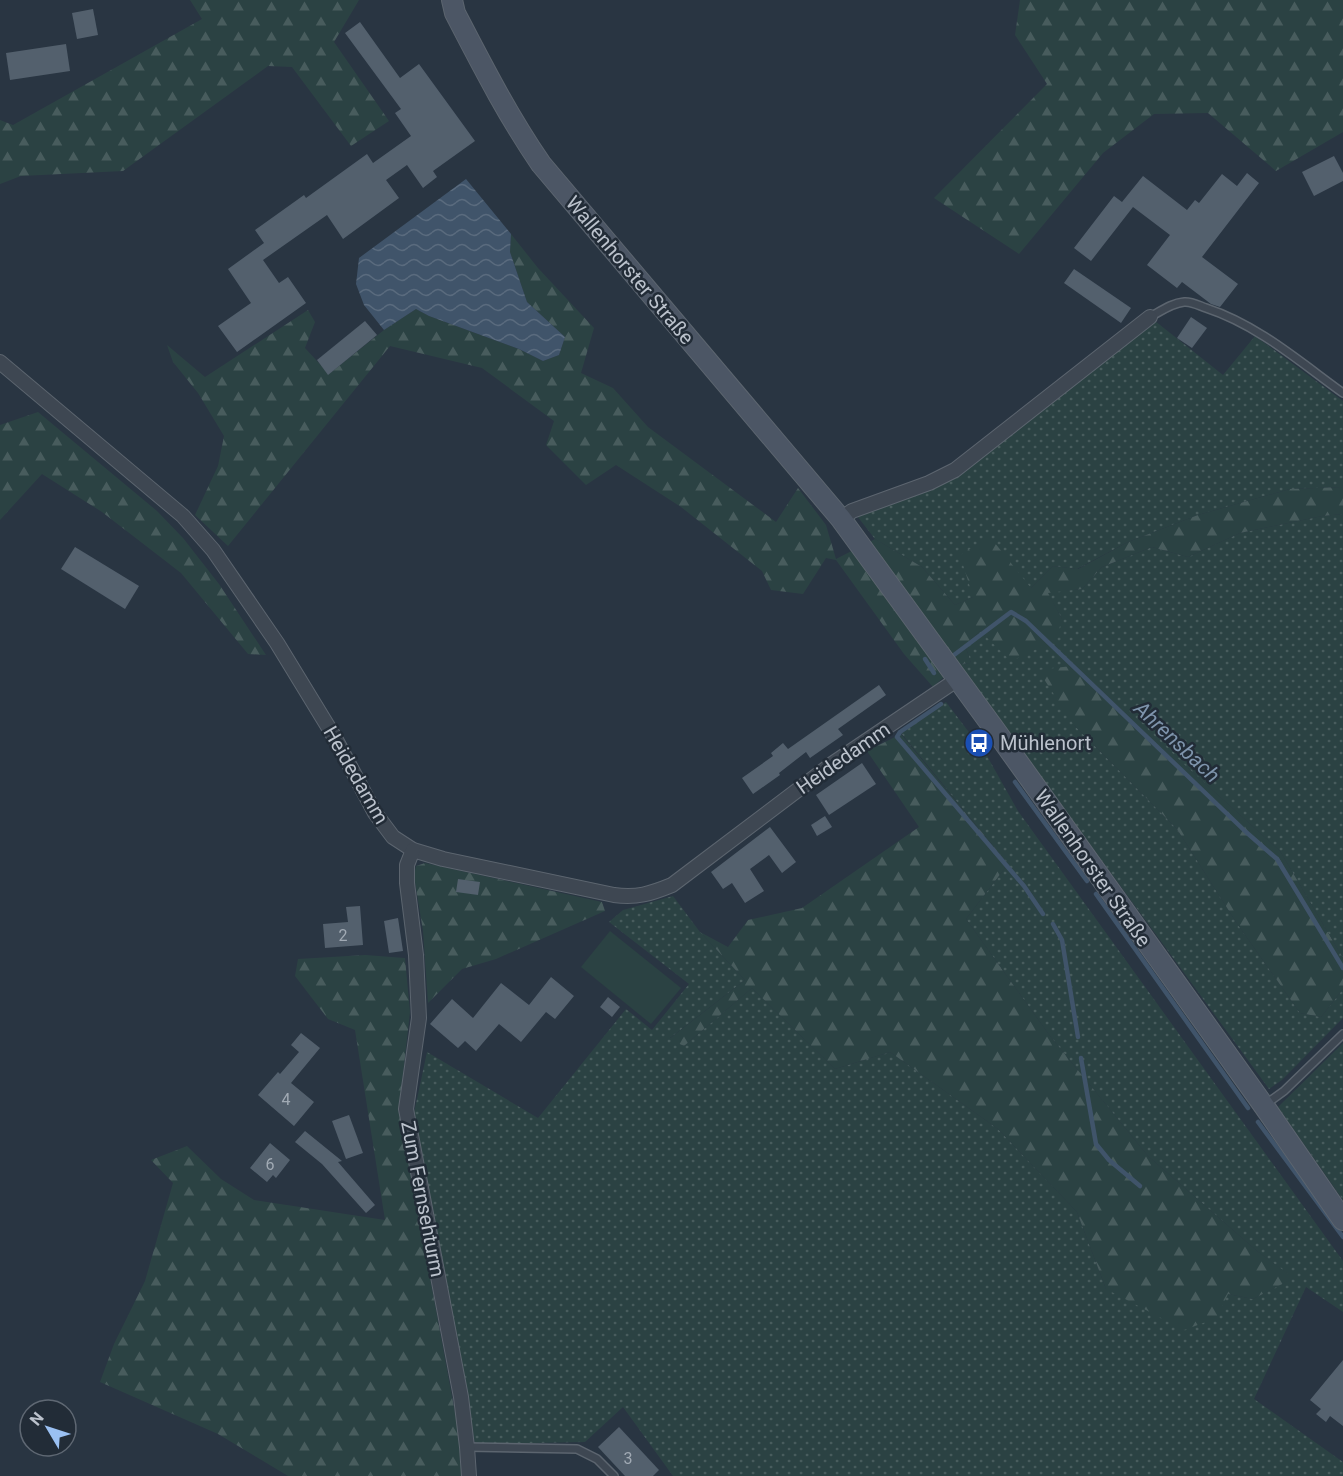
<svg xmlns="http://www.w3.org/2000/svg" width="1343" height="1476" viewBox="0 0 1343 1476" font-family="Roboto,sans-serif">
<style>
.grass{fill:url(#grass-dots)}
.forest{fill:url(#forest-firs)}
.park{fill:#2b4243}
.water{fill:url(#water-waves)}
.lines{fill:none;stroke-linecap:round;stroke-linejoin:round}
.stream{stroke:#40546a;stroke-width:4.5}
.building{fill:#53606d}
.service-casing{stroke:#5c656f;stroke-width:10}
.minor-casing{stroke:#5c656f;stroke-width:16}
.secondary-casing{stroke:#5c656f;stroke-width:22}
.service{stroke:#3e4752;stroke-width:7}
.minor{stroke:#3e4752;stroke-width:14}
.secondary{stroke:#4c5665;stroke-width:20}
.labels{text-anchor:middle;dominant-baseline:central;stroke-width:5;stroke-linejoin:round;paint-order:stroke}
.number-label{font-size:16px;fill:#a1aab4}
.street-label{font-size:20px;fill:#bbc2cc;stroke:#222c37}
.poi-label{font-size:20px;fill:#bbc2cc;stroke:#222c37;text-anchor:start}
.water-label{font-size:21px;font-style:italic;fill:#7e94ac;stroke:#222c37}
</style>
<defs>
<pattern id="grass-dots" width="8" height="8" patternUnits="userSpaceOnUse" patternTransform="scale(1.5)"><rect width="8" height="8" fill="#2b4243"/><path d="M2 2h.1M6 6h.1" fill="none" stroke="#485c5d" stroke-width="1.8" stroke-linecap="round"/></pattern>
<pattern id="forest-firs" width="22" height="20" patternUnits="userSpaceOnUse" patternTransform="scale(1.5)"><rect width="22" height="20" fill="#2b4243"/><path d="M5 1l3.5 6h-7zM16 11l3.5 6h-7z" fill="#485c5d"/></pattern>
<pattern id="water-waves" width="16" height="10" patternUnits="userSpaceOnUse" patternTransform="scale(1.5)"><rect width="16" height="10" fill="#40546a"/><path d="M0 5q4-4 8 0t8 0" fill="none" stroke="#5a6b7e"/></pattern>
</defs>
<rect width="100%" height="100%" fill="#293542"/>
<g class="grass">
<path d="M 1155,321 L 1223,375 L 1255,336 L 1343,401 L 1343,487 L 1290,489 L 1198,515 L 1128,542 L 1077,569 L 1053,566 L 1031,588 L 973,597 L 955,605 L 922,567 L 875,539 L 857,516 L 949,478 L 1028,422 Z"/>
<path d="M 1343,514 L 1343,958 L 1280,851 L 1188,768 L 1074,725 L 1177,829 L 1236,922 L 1300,1013 L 1321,1017 L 1343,989 L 1343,1018 L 1282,1080 L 1269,1089 L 958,664 L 971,663 L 965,645 L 980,631 L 1062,619 L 1047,592 L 1082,589 L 1102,567 L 1152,547 L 1188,557 L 1240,533 L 1322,516 Z"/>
<path d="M 946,702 L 987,756 L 1018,811 L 1343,1261 L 1343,1312 L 1306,1287 L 1254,1399 L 1343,1462 L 1343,1476 L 673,1476 L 623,1407 L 585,1442 L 475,1444 L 414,1113 L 427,1052 L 538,1118 L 626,1009 L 652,1030 L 689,984 L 609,922 L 623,910 L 673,896 L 700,932 L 745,980 L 670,1038 L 684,1046 L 752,988 L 835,1069 L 890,1052 L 998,1129 L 1077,1212 L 1106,1289 L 1228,1294 L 1253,1299 L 1293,1278 L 1257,1251 L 1148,1156 L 1050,1036 L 966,919 L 1008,864 L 901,733 Z"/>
<path d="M 1343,1043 L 1343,1200 L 1278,1107 Z"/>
</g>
<g class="forest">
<path d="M 190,0 L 359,0 L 334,42 L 389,121 L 351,146 L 292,67 L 268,66 L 123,171 L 21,176 L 0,184 L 0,120 L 13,125 L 202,19 Z"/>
<path d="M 1020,0 L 1343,0 L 1343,132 L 1276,171 L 1208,113 L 1154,114 L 1103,153 L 1019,254 L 934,198 L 1047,84 L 1015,35 Z"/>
<path d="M 511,234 L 538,268 L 594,328 L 581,373 L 613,388 L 648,427 L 776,522 L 798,488 L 826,525 L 836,559 L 875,539 L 922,567 L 955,605 L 973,597 L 960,555 L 990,537 L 1031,588 L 1053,566 L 1078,569 L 1128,542 L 1198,515 L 1290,489 L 1343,487 L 1343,514 L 1322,516 L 1240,533 L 1188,557 L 1152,547 L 1102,567 L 1082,589 L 1048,593 L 1062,619 L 1056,640 L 1011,661 L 980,631 L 965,645 L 971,663 L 958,664 L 933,687 L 904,654 L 836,560 L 826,558 L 803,594 L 771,590 L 762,571 L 681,507 L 616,465 L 586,485 L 546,445 L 554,421 L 482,368 L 390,346 L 228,546 L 195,515 L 218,466 L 224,436 L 198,393 L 173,362 L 167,345 L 205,377 L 308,310 L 315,322 L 305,348 L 329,374 L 384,330 L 416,309 L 429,316 L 519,349 L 543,361 L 559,355 L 565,337 L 527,302 L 510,252 Z"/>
<path d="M 38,412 L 157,511 L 183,538 L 219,584 L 266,655 L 248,654 L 181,573 L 102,512 L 42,474 L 0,520 L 0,425 Z"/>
<path d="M 1080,665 L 1188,768 L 1280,851 L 1343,958 L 1343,989 L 1321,1017 L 1300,1013 L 1236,922 L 1177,829 L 1074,725 L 1038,670 Z"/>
<path d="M 901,734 L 1008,864 L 966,919 L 1050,1036 L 1148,1156 L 1257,1251 L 1294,1278 L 1253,1299 L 1228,1294 L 1217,1318 L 1184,1330 L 1106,1289 L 1077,1212 L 998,1129 L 890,1052 L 835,1069 L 752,988 L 684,1046 L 669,1039 L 745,980 L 700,932 L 728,947 L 748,920 L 802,908 L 919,827 L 867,751 Z"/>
<path d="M 425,863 L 602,902 L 605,911 L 496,959 L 462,969 L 428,1003 L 423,931 L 414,876 L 416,866 Z"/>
<path d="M 365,955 L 405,958 L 410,1012 L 399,1110 L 461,1445 L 463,1476 L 288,1476 L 218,1434 L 100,1382 L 114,1344 L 145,1281 L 173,1183 L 151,1160 L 187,1146 L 221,1179 L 254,1200 L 385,1220 L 355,1030 L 328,1019 L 295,976 L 298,959 Z"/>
</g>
<path class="park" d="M 610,931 L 681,988 L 651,1024 L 581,967 Z"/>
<path class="water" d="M 466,179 L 511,234 L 510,252 L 527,302 L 565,337 L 559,355 L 543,361 L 519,349 L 429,316 L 416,309 L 384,330 L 364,305 L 356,284 L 359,258 Z"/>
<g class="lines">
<g class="stream">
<path d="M 954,655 L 1011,612 L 1026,621 L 1246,832 L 1277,859 L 1343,968"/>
<path d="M 925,659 L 934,673"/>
<path d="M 941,704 L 900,732 L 897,737 L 1024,886 L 1043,914"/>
<path d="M 1015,782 L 1087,881"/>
<path d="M 1096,894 L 1248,1108"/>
<path d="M 1053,924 L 1062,940 L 1078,1037"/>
<path d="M 1081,1058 L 1096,1144 L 1109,1160 L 1140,1186"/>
<path d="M 1258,1122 L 1343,1237"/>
</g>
</g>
<g class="building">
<path d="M 93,9 L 98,35 L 77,39 L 72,13 Z"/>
<path d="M 360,22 L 400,78 L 419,64 L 475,141 L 433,171 L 437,177 L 423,188 L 407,165 L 386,180 L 399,198 L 343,239 L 327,215 L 263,260 L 279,283 L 288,277 L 306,303 L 237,352 L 218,326 L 251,303 L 228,269 L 264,243 L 255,230 L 304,195 L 306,198 L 367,154 L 373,163 L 411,136 L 395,113 L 401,109 L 345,33 Z"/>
<path d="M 66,44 L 70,71 L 10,80 L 6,53 Z"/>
<path d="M 1334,156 L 1343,173 L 1343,181 L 1314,196 L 1302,172 Z"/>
<path d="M 1247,173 L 1259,183 L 1202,257 L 1238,284 L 1220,307 L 1211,304 L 1182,282 L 1177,288 L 1147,265 L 1170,235 L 1133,207 L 1091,261 L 1074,248 L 1114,196 L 1122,202 L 1143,176 L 1187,210 L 1195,200 L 1199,203 L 1222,174 L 1237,186 Z"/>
<path d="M 1074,269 L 1131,308 L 1121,323 L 1064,283 Z"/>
<path d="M 1191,317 L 1207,328 L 1192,348 L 1177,338 Z"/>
<path d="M 365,321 L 377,335 L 328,375 L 317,360 Z"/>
<path d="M 75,547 L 139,586 L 125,609 L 61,569 Z"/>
<path d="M 879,685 L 886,695 L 838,729 L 843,735 L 810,758 L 806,752 L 779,773 L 780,775 L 753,794 L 742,778 L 773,756 L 771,753 L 783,743 L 788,749 Z"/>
<path d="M 862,763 L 876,784 L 829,815 L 816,795 Z"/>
<path d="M 825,816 L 832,827 L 817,836 L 811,825 Z"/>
<path d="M 770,827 L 796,862 L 782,873 L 769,855 L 750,869 L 764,891 L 745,903 L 732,883 L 723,889 L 711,872 Z"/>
<path d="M 458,879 L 480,882 L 478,895 L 456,892 Z"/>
<path d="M 360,906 L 363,945 L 325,948 L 323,924 L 348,922 L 346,907 Z"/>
<path d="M 398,918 L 403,951 L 389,953 L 384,921 Z"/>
<path d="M 551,977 L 574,996 L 555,1019 L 546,1012 L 521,1042 L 499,1024 L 476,1051 L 465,1041 L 458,1048 L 430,1024 L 452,999 L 473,1018 L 501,983 L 529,1005 Z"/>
<path d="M 608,997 L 620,1007 L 612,1017 L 600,1007 Z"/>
<path d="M 301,1033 L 320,1048 L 291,1083 L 314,1102 L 294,1126 L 258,1095 L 278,1072 L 280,1074 L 299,1052 L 291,1045 Z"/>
<path d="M 349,1115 L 363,1153 L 346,1159 L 332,1121 Z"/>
<path d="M 305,1131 L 342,1161 L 338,1162 L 375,1205 L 366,1213 L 322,1164 L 295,1142 Z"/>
<path d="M 270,1143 L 290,1160 L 276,1178 L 273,1175 L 267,1182 L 250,1168 Z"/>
<path d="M 1343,1360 L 1343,1426 L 1330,1416 L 1326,1422 L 1316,1414 L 1321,1409 L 1310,1400 Z"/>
<path d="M 619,1427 L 659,1470 L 653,1476 L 625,1476 L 598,1447 Z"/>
</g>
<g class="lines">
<g class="service-casing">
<g id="service">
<path d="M 1150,317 C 1161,311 1172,303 1184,302 C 1191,301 1200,306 1206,308 C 1258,325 1300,362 1343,393"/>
<path d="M 1266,1104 L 1284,1091 L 1343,1034"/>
<path d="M 467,1447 L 577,1449 L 597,1459 L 614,1476"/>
</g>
</g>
<g class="minor-casing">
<g id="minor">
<path d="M 0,362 L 183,516 L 213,550 L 277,643 L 335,738 L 375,813 L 393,837 L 413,850 L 443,859 L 614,895 C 637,898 650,894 672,885 L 832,764 L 958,679"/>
<path d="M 841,519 L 852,511 L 929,483 L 955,470 L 1150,317"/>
<path d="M 413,850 L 407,865 L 407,883 L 416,955 L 419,1018 L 406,1109 L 461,1397 L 467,1447 L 469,1476"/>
</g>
</g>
<g class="secondary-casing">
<path id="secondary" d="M 452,0 L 455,13 C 482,65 508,116 541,164 L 841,519 L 995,730 L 1264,1106 L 1343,1220"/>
</g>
<use href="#service" class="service"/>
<use href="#minor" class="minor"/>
<use href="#secondary" class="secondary"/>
</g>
<defs>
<g id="bus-disc" transform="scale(1.5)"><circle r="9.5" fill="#1a4fb4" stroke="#222c37"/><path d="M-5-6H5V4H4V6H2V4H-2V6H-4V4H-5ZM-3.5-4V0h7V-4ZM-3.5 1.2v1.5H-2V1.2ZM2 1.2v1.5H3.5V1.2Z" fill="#fff"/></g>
</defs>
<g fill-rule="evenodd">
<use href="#bus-disc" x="979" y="743"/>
</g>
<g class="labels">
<g class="number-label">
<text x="343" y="935">2</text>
<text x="286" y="1099">4</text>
<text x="270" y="1164">6</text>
<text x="628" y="1458">3</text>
</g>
<g class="street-label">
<text transform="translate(630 270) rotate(50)">Wallenhorster Straße</text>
<text transform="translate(843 758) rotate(-35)">Heidedamm</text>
<text transform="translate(356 775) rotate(60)">Heidedamm</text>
<text transform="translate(1093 868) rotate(55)">Wallenhorster Straße</text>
<text transform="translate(423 1199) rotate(79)">Zum Fernsehturm</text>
</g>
<g class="poi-label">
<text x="1000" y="743">Mühlenort</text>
</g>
<g class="water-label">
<text transform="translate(1177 742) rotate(43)">Ahrensbach</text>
</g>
</g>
<g transform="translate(48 1428) rotate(309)"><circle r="28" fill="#222c37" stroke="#5f6873" stroke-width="1.5"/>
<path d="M0-4.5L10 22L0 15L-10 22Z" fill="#9ac0f2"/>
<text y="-9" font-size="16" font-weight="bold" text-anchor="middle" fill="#bbc2cc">N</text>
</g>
</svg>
